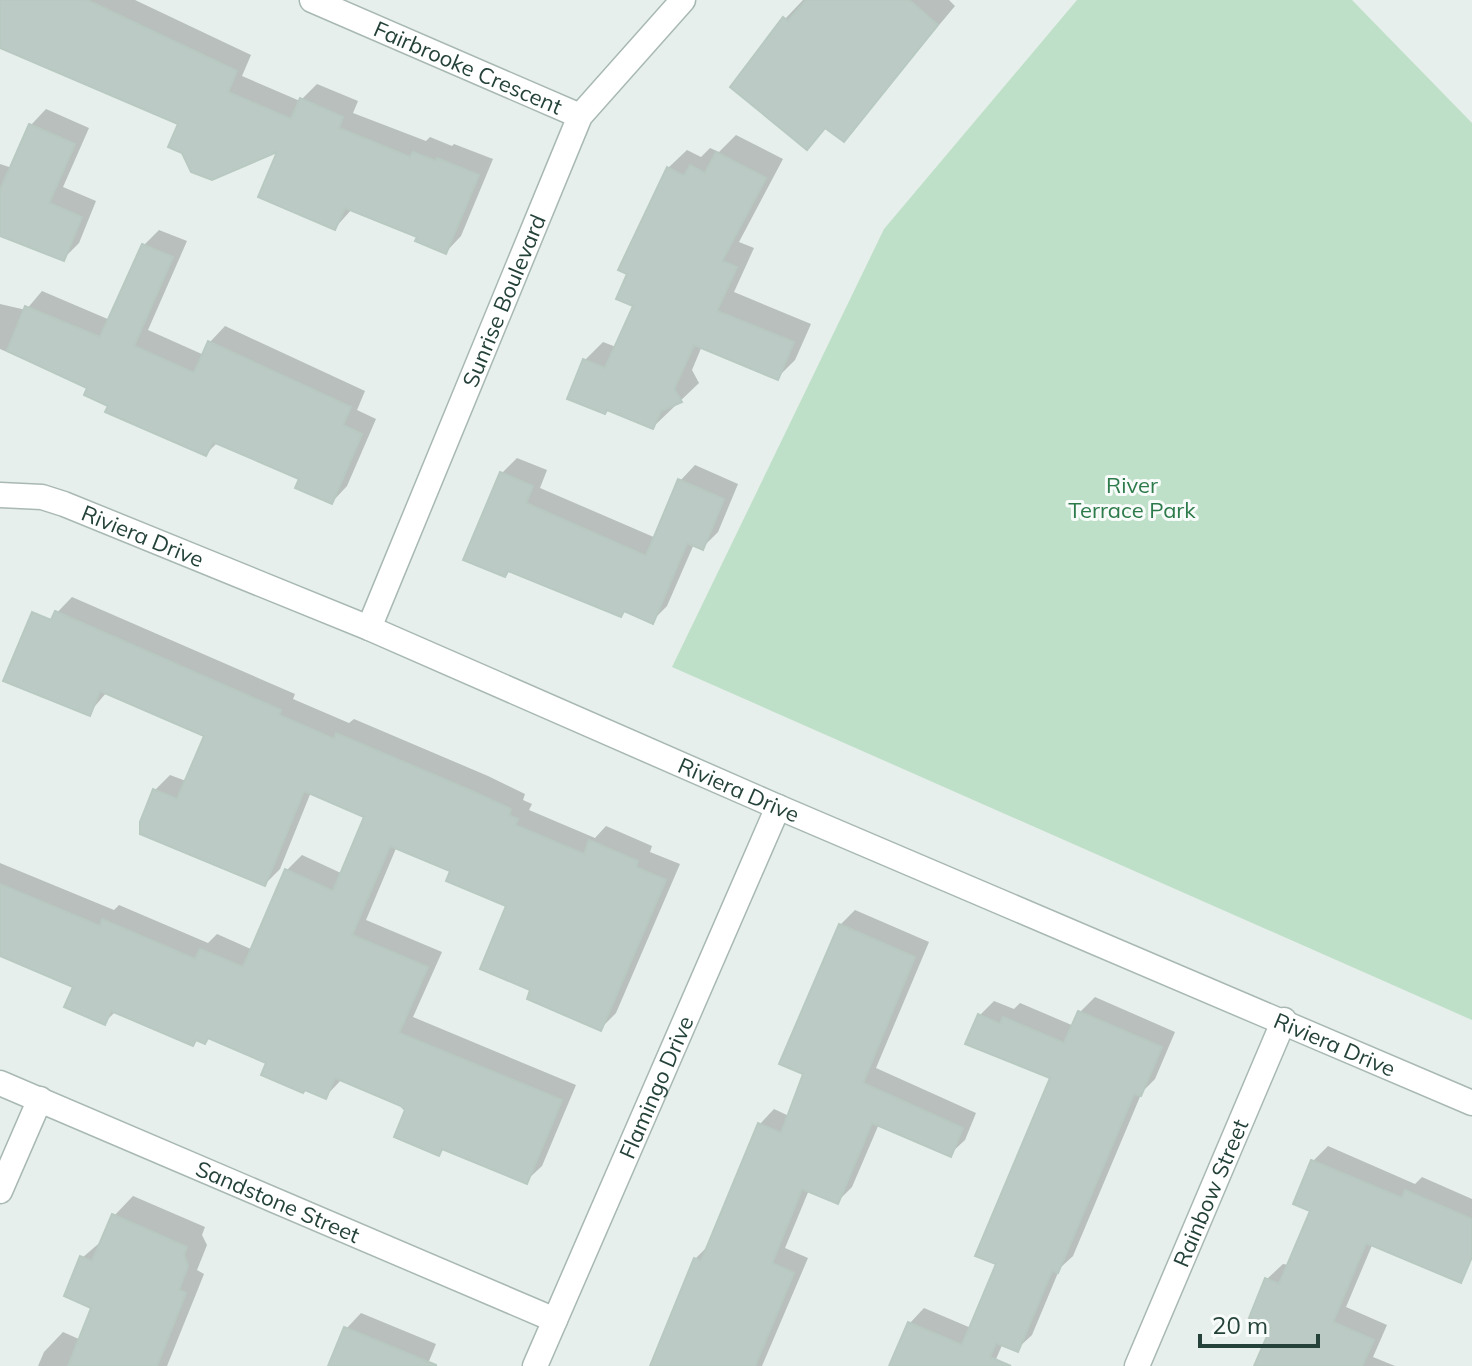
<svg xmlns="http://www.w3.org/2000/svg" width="1472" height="1366" viewBox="0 0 1472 1366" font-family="Mulish,sans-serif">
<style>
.green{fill:#bfe0c8}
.shadow{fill:#0003}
.building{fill:#bbcac4;stroke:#b8c9c2;stroke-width:2}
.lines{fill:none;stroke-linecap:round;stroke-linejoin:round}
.minor-casing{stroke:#a8b8b2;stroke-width:27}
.minor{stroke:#fff;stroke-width:24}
.labels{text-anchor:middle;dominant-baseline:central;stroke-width:6;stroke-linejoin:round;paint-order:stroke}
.street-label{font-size:22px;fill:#24423a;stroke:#f7fbf9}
.park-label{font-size:22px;fill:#2d7a4b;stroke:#f7fbf9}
</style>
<rect width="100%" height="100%" fill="#e6efeb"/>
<path class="green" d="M 1077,0 L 1352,0 L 1472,123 L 1472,1020 L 672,667 L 884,229 Z"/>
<g class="shadow">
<path d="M 0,0 L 135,0 L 251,55 L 242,76 L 300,101 L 317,84 L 358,101 L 353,113 L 426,141 L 430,137 L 452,146 L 454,144 L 493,159 L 461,236 L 446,252 L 419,236 L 352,209 L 335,228 L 281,148 L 180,123 L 0,46 Z"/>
<path d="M 803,0 L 949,0 L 955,6 L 844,139 L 827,127 L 806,147 L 785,19 Z"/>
<path d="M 46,109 L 89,128 L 63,187 L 96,201 L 79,243 L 63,259 L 0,234 L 0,164 L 12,168 L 31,125 Z"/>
<path d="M 736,135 L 783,159 L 739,242 L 754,248 L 734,292 L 811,324 L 795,360 L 777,378 L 702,346 L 692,370 L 699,383 L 653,427 L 585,360 L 603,342 L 616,347 L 636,305 L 668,168 L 687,150 L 701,157 L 710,148 L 719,152 Z"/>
<path d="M 159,230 L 187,241 L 148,330 L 204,355 L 210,342 L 225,326 L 365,391 L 357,410 L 376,419 L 347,486 L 332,502 L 302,478 L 218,442 L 206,454 L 110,405 L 89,387 L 0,349 L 0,304 L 26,310 L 42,291 L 110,320 L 144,245 Z"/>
<path d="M 517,458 L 547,470 L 540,488 L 656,538 L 680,481 L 695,465 L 738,484 L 718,532 L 702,548 L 694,544 L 667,606 L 652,621 L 626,610 L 621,615 L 510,570 L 505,575 L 502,473 Z"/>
<path d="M 72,597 L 295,694 L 293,699 L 349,723 L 354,719 L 488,776 L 525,794 L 523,800 L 532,804 L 529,810 L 595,838 L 606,826 L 652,846 L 650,852 L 680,864 L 616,1013 L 600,1029 L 533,989 L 508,905 L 453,870 L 397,846 L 366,920 L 442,952 L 413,1017 L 576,1085 L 542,1166 L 526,1181 L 444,1148 L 439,1153 L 403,1104 L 342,1079 L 326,1096 L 269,1061 L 210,1036 L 116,1011 L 105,1022 L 76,986 L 0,954 L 0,863 L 114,910 L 119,905 L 208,943 L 217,934 L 253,950 L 286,871 L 302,855 L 343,874 L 367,816 L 311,792 L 280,869 L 265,884 L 155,790 L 170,775 L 186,781 L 207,735 L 107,692 L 89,713 L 50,620 Z"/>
<path d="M 855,910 L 929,942 L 876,1068 L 976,1113 L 965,1140 L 950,1154 L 879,1124 L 852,1187 L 837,1202 L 809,1190 L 785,1248 L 808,1258 L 762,1366 L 651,1366 L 695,1259 L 709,1245 L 760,1124 L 774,1109 L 789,1116 L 806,1073 L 840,925 Z"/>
<path d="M 1095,997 L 1175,1032 L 1155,1079 L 1142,1092 L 1073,1256 L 1060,1268 L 1032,1335 L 1017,1349 L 1003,1343 L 993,1366 L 892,1366 L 910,1323 L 924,1308 L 971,1328 L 999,1263 L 1052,1077 L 979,1016 L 994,1001 L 1014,1009 L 1020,1003 L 1074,1026 L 1080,1012 Z"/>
<path d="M 1328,1146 L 1415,1184 L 1422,1177 L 1472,1199 L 1472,1249 L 1373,1243 L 1346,1307 L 1387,1325 L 1373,1357 L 1395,1366 L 1256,1366 L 1273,1326 L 1267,1279 L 1283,1264 L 1289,1265 L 1312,1210 L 1296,1202 L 1313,1161 Z"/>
<path d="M 133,1196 L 205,1227 L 202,1235 L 207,1245 L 197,1270 L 204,1274 L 167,1366 L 38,1366 L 44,1352 L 63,1332 L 81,1340 L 94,1307 L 82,1258 L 104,1239 L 114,1216 Z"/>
<path d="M 361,1313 L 436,1344 L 427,1366 L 331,1366 L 346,1329 Z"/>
</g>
<g class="building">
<path d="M 0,0 L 87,0 L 237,71 L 228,92 L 291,119 L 300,98 L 343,117 L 339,128 L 410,157 L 413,152 L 436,161 L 437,158 L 479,175 L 446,254 L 415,241 L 417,237 L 345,208 L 335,230 L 258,197 L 277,152 L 212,180 L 191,172 L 182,153 L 168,147 L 178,124 L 0,48 Z"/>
<path d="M 806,0 L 909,0 L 938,25 L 844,142 L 825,128 L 807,150 L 730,87 L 783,17 L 788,21 Z"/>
<path d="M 29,124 L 75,144 L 49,203 L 82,217 L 64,261 L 0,236 L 0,190 Z"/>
<path d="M 716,152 L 766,178 L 722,261 L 737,267 L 717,311 L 794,342 L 778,380 L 694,345 L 674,389 L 682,402 L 661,411 L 653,429 L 607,410 L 605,414 L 567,399 L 583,359 L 605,368 L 633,306 L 616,299 L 627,274 L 618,270 L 667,167 L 684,176 L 690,165 L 705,173 Z"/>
<path d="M 142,244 L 173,257 L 134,346 L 194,373 L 208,341 L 351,407 L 343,425 L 362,434 L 332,504 L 295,488 L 299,479 L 213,442 L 206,456 L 105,412 L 108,406 L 84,395 L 87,388 L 7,351 L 25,306 L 100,337 Z"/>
<path d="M 500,472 L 533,486 L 526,503 L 646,556 L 678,479 L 724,499 L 703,550 L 687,543 L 653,624 L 624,611 L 621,617 L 508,571 L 505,577 L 463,560 Z"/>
<path d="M 55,611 L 281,710 L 279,715 L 334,739 L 336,733 L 472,791 L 511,809 L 509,815 L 518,819 L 515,825 L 584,854 L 589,840 L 638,861 L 636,867 L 666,880 L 601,1031 L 527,999 L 530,990 L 480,969 L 506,906 L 446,881 L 450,871 L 390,846 L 352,935 L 428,967 L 399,1033 L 562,1100 L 527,1184 L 442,1149 L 439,1156 L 394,1137 L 405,1110 L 401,1106 L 335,1078 L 326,1099 L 305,1090 L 303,1093 L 261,1075 L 266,1063 L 208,1038 L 205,1044 L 196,1040 L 193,1046 L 111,1011 L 105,1025 L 64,1007 L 73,987 L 0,956 L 0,884 L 100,926 L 102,919 L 195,959 L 200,949 L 243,967 L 285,869 L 333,891 L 364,817 L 304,791 L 265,886 L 140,834 L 140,822 L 153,789 L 177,799 L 204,736 L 100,691 L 90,716 L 3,681 L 32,612 L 51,620 Z"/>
<path d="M 839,924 L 915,957 L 863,1083 L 963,1128 L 951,1157 L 872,1123 L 838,1204 L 802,1189 L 772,1263 L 794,1273 L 755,1366 L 650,1366 L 694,1258 L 701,1261 L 758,1123 L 781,1133 L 803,1074 L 779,1064 Z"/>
<path d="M 1078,1011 L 1162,1047 L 1141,1096 L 1134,1094 L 1058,1273 L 1052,1271 L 1018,1352 L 996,1343 L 990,1357 L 1011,1366 L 889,1366 L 908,1322 L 962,1345 L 996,1264 L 975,1256 L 1050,1078 L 965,1044 L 978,1014 L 1000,1024 L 1003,1017 L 1064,1043 Z"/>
<path d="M 1311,1160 L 1402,1198 L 1405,1190 L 1472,1219 L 1472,1257 L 1461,1283 L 1366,1243 L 1333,1322 L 1374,1340 L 1362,1366 L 1254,1366 L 1271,1327 L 1249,1318 L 1265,1278 L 1279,1284 L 1310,1211 L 1293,1204 Z"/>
<path d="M 112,1214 L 187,1247 L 184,1255 L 188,1266 L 179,1290 L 186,1293 L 157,1366 L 68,1366 L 91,1308 L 64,1296 L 80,1256 L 92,1261 Z"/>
<path d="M 344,1327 L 436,1365 L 436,1366 L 328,1366 Z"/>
</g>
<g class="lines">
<g class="minor-casing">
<g id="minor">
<path id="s1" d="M 312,0 L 580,116"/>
<path id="s2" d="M 0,495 L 42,497 L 64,504 L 369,628 L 778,807 L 1472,1103"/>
<path id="s3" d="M 369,628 L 580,116 L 683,0"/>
<path id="s4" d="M 0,1083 L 555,1320"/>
<path d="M 0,1191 L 40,1099"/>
<path id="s5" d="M 535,1366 L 778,807"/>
<path id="s6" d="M 1137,1366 L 1284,1020"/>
</g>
</g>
<use href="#minor" class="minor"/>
</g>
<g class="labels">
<g class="street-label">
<text stroke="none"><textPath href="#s1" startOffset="170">Fairbrooke Crescent</textPath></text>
<text stroke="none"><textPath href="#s3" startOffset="354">Sunrise Boulevard</textPath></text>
<text stroke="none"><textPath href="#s2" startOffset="150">Riviera Drive</textPath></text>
<text stroke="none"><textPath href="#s2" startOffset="798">Riviera Drive</textPath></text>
<text stroke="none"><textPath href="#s2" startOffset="1446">Riviera Drive</textPath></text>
<text stroke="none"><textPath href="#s5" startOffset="304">Flamingo Drive</textPath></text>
<text stroke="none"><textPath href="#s6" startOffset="188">Rainbow Street</textPath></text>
<text stroke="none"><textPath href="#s4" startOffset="302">Sandstone Street</textPath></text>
</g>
<g class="park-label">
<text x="1132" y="485">River<tspan x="1132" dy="25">Terrace Park</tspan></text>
</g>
</g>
<path d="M1200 1334v12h118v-12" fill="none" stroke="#24423a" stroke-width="4"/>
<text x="1212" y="1334" font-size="24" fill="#24423a" stroke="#f7fbf9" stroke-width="6" paint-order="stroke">20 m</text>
</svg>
